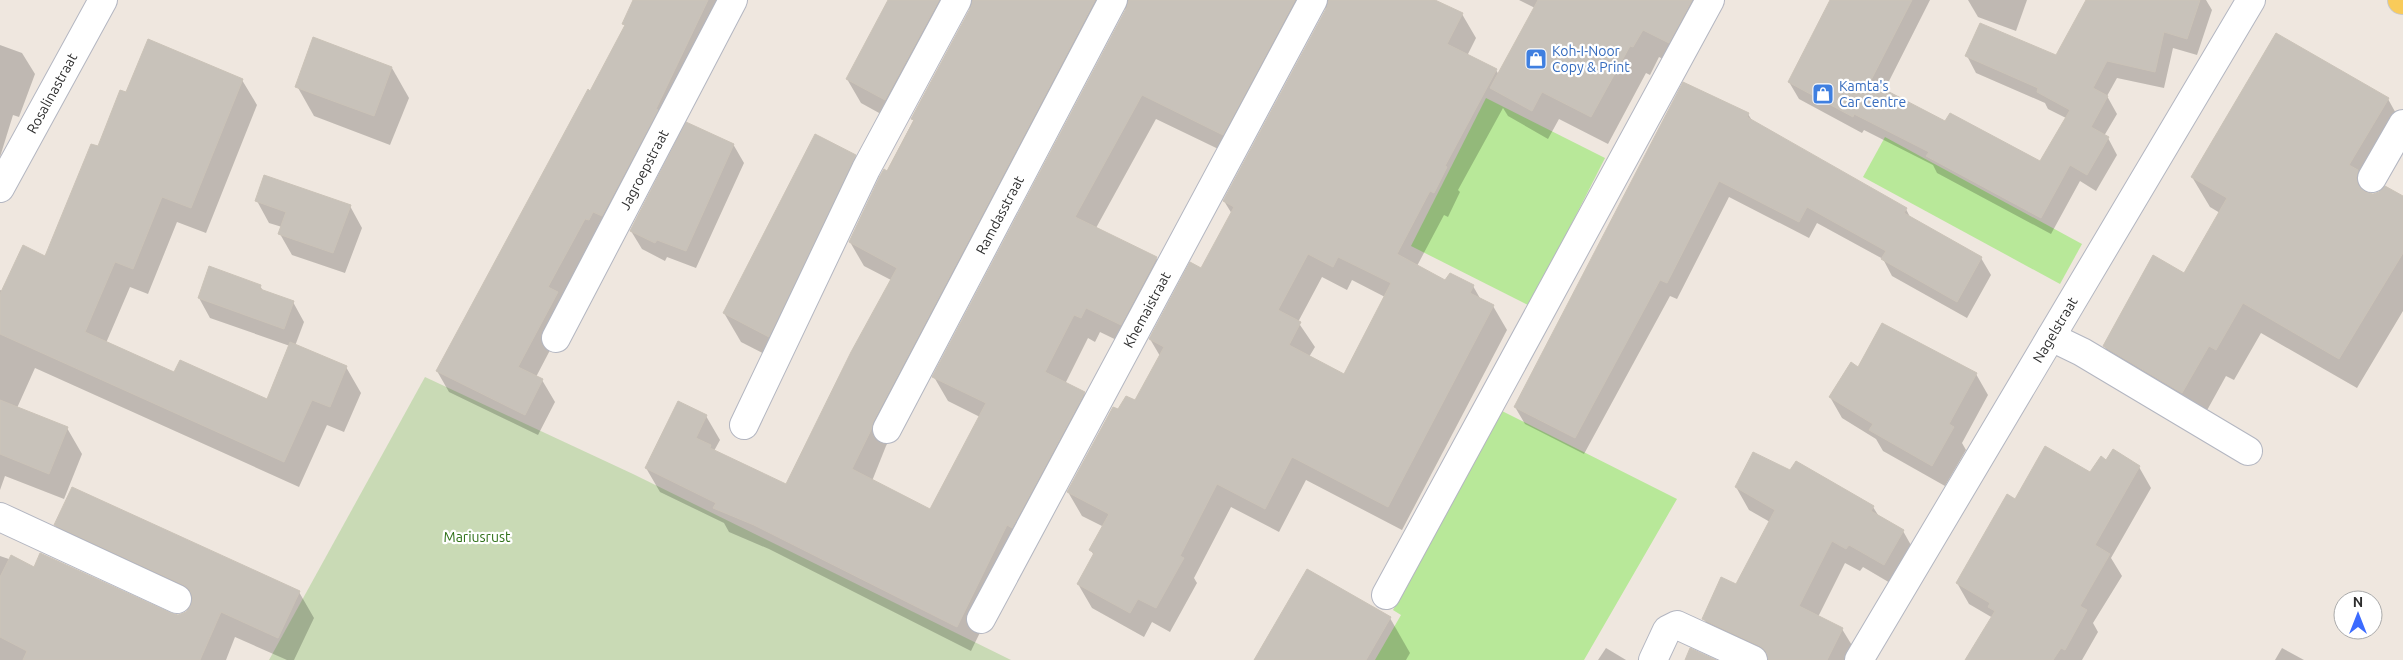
<svg xmlns="http://www.w3.org/2000/svg" width="2403" height="660" viewBox="0 0 2403 660" font-family="Ubuntu,sans-serif">
<style>
.green{fill:#b8e899}
.cemetery{fill:#c9dab5}
.shadow{fill:#0003;fill-rule:evenodd}
.building{fill:#c8c2ba;stroke:#cbc3b8;fill-rule:evenodd}
.lines{fill:none;stroke-linecap:round;stroke-linejoin:round}
.minor-casing{stroke:#b3b6c1;stroke-width:30}
.major-casing{stroke:#c8c8c8;stroke-width:30}
.minor{stroke:#fff;stroke-width:28}
.major{stroke:#f9cb5a;stroke-width:28}
.labels{text-anchor:middle;dominant-baseline:central;stroke-width:4.5;stroke-linejoin:round;paint-order:stroke}
.shop-label{font-size:14px;fill:#366cbe;stroke:#fff;text-anchor:start}
.street-label{font-size:14px;fill:#2d2d2d;stroke:#fff}
.park-label{font-size:14px;fill:#2e7017;stroke:#fff}
</style>
<rect width="100%" height="100%" fill="#efe7df"/>
<g class="green">
<path d="M 1486,98 L 1605,158 L 1530,306 L 1411,246 Z"/>
<path d="M 1885,137 L 2082,244 L 2060,284 L 1863,177 Z"/>
<path d="M 1500,410 L 1677,499 L 1584,660 L 1375,660 L 1401,615 L 1393,610 Z"/>
</g>
<path class="cemetery" d="M 425,377 L 633,474 L 1011,660 L 269,660 Z"/>
<g class="shadow">
<path d="M 635,0 L 733,0 L 536,377 L 542,380 L 555,402 L 538,435 L 449,392 L 437,371 L 591,92 L 625,26 L 624,23 Z"/>
<path d="M 893,0 L 1432,0 L 1462,14 L 1476,38 L 1467,56 L 1496,70 L 1499,75 L 1535,8 L 1519,0 L 1722,0 L 1685,70 L 1659,57 L 1650,75 L 1646,73 L 1608,144 L 1559,119 L 1548,139 L 1508,116 L 1503,108 L 1458,190 L 1460,192 L 1448,217 L 1444,215 L 1417,266 L 1446,282 L 1473,286 L 1481,300 L 1493,306 L 1507,330 L 1402,530 L 1306,480 L 1279,532 L 1231,507 L 1194,578 L 1197,583 L 1170,632 L 1152,622 L 1144,637 L 1092,608 L 1078,584 L 1094,556 L 1091,550 L 1104,527 L 1082,516 L 1068,492 L 1119,411 L 1135,402 L 1160,356 L 1150,339 L 1201,270 L 1232,214 L 1224,201 L 1328,8 L 1319,10 L 1237,158 L 1156,119 L 1096,228 L 1156,258 L 1170,282 L 1135,349 L 1100,332 L 1095,342 L 1088,338 L 1065,384 L 1084,393 L 1098,417 L 1021,548 L 971,651 L 769,549 L 729,532 L 724,523 L 660,492 L 646,468 L 706,416 L 720,440 L 714,451 L 787,486 L 891,280 L 864,266 L 850,242 L 972,8 L 963,10 L 899,124 L 861,103 L 847,79 ZM 1128,8 L 934,377 L 948,401 L 980,417 L 931,511 L 872,481 L 886,446 L 1113,17 L 1119,11 ZM 1322,277 L 1347,290 L 1352,280 L 1385,297 L 1344,375 L 1309,357 L 1315,347 L 1298,322 Z"/>
<path d="M 1831,0 L 1930,0 L 1884,91 L 1946,123 L 2041,163 L 2066,118 L 2048,109 L 2045,103 L 1976,73 L 1967,56 L 2057,57 L 2088,0 L 2206,0 L 2212,10 L 2197,55 L 2173,48 L 2164,88 L 2117,78 L 2107,96 L 2117,114 L 2104,136 L 2108,138 L 2117,155 L 2096,191 L 2080,181 L 2051,234 L 1937,173 L 1933,165 L 1864,130 L 1862,133 L 1799,99 L 1789,82 Z"/>
<path d="M 1968,0 L 2027,0 L 2016,31 L 1978,17 Z"/>
<path d="M 313,39 L 392,68 L 409,98 L 390,145 L 314,116 L 297,86 Z"/>
<path d="M 0,45 L 22,53 L 35,74 L 19,117 L 13,115 L 0,157 Z"/>
<path d="M 242,80 L 257,105 L 206,233 L 177,222 L 148,294 L 130,287 L 106,343 L 175,374 L 267,400 L 290,346 L 210,318 L 199,298 L 260,286 L 264,292 L 293,302 L 304,322 L 295,346 L 346,367 L 361,393 L 344,432 L 327,425 L 299,487 L 35,368 L 17,408 L 67,428 L 82,454 L 64,499 L 5,476 L 0,490 L 0,290 L 3,291 L 45,257 L 126,94 Z"/>
<path d="M 1684,83 L 1748,114 L 1753,122 L 1906,209 L 1911,219 L 1981,258 L 1991,275 L 1967,318 L 1892,276 L 1883,259 L 1817,223 L 1809,238 L 1729,197 L 1677,299 L 1670,296 L 1584,454 L 1525,424 L 1515,407 Z"/>
<path d="M 2388,99 L 2403,126 L 2403,134 L 2369,191 L 2371,194 L 2403,198 L 2403,311 L 2357,388 L 2261,333 L 2234,380 L 2226,376 L 2200,423 L 2122,377 L 2104,346 L 2184,275 L 2220,213 L 2210,207 L 2192,177 Z"/>
<path d="M 733,144 L 744,163 L 696,268 L 667,257 L 665,261 L 642,249 L 631,231 Z"/>
<path d="M 855,156 L 872,185 L 786,365 L 741,342 L 724,313 Z"/>
<path d="M 257,201 L 350,206 L 362,228 L 345,273 L 292,255 L 280,234 L 282,227 L 269,223 Z"/>
<path d="M 1858,369 L 1976,374 L 1988,395 L 1962,443 L 1966,450 L 1945,486 L 1883,451 L 1876,439 L 1842,418 L 1830,397 Z"/>
<path d="M 2113,450 L 2139,467 L 2151,488 L 2111,558 L 2122,576 L 2093,623 L 2098,632 L 2082,660 L 1966,660 L 1993,618 L 1969,604 L 1957,583 L 2015,500 L 2091,474 L 2107,461 Z"/>
<path d="M 1791,472 L 1873,507 L 1880,518 L 1903,531 L 1916,554 L 1897,587 L 1863,567 L 1860,571 L 1845,563 L 1818,617 L 1842,629 L 1856,652 L 1852,660 L 1755,660 L 1717,642 L 1704,619 L 1737,586 L 1770,522 L 1749,510 L 1736,487 Z"/>
<path d="M 55,525 L 299,592 L 314,618 L 294,660 L 287,660 L 235,637 L 226,660 L 0,660 L 0,556 L 170,614 L 179,616 L 187,612 L 192,607 L 70,550 Z"/>
<path d="M 1390,618 L 1410,653 L 1406,660 L 1255,660 Z"/>
<path d="M 1606,648 L 1626,660 L 1598,660 Z"/>
<path d="M 2282,648 L 2304,660 L 2275,660 Z"/>
</g>
<g class="building">
<path d="M 633,0 L 708,0 L 656,109 L 658,110 L 602,216 L 593,212 L 589,220 L 585,219 L 548,287 L 558,292 L 518,367 L 543,379 L 525,415 L 436,371 L 588,89 L 590,91 L 625,25 L 622,24 Z"/>
<path d="M 888,0 L 939,0 L 885,100 L 846,79 Z"/>
<path d="M 973,0 L 1095,0 L 873,422 L 871,430 L 852,469 L 930,509 L 986,403 L 932,377 L 1127,7 L 1129,0 L 1295,0 L 1223,135 L 1142,95 L 1075,217 L 1157,257 L 1121,325 L 1086,308 L 1081,318 L 1074,315 L 1045,372 L 1085,392 L 1012,528 L 1007,525 L 957,627 L 754,525 L 713,508 L 716,503 L 645,468 L 678,401 L 707,415 L 696,438 L 711,445 L 710,448 L 786,484 L 851,352 L 897,268 L 849,242 L 880,176 L 884,169 L 887,171 L 914,120 L 911,119 L 971,7 Z"/>
<path d="M 1329,0 L 1435,0 L 1463,13 L 1447,44 L 1497,69 L 1445,166 L 1447,167 L 1434,193 L 1430,191 L 1397,254 L 1445,280 L 1450,273 L 1474,285 L 1470,293 L 1494,305 L 1388,507 L 1292,457 L 1265,509 L 1217,484 L 1180,556 L 1184,558 L 1156,608 L 1138,599 L 1130,613 L 1077,584 L 1094,553 L 1089,550 L 1109,514 L 1067,492 L 1113,407 L 1118,409 L 1126,396 L 1135,400 L 1164,347 L 1149,339 L 1190,262 L 1201,268 L 1234,207 L 1223,201 L 1327,7 ZM 1308,254 L 1333,267 L 1338,257 L 1391,283 L 1344,374 L 1289,345 L 1301,322 L 1278,310 Z"/>
<path d="M 1538,0 L 1692,0 L 1669,43 L 1643,30 L 1633,47 L 1630,46 L 1591,117 L 1542,92 L 1532,111 L 1490,88 Z"/>
<path d="M 1830,0 L 1912,0 L 1870,82 L 1945,121 L 1950,113 L 2040,161 L 2070,110 L 2037,92 L 2038,88 L 1965,56 L 1980,23 L 2056,55 L 2086,0 L 2200,0 L 2187,39 L 2164,32 L 2155,72 L 2107,61 L 2093,88 L 2108,96 L 2091,127 L 2109,137 L 2087,175 L 2070,165 L 2041,218 L 1926,156 L 1929,152 L 1854,114 L 1853,117 L 1788,82 Z"/>
<path d="M 2276,33 L 2389,98 L 2349,165 L 2358,170 L 2356,178 L 2358,185 L 2365,192 L 2373,194 L 2379,192 L 2385,186 L 2403,196 L 2403,253 L 2339,359 L 2243,303 L 2216,350 L 2209,346 L 2182,393 L 2103,346 L 2153,255 L 2184,273 L 2227,198 L 2191,177 Z"/>
<path d="M 313,37 L 392,67 L 374,116 L 295,87 Z"/>
<path d="M 148,39 L 243,79 L 191,208 L 162,197 L 133,269 L 115,262 L 85,332 L 174,372 L 180,360 L 267,399 L 290,342 L 347,366 L 330,407 L 312,400 L 284,462 L 0,334 L 0,294 L 23,245 L 45,256 L 91,144 L 98,146 L 120,90 L 126,92 Z"/>
<path d="M 1683,82 L 1749,113 L 1747,117 L 1907,208 L 1904,213 L 1982,257 L 1957,302 L 1881,259 L 1886,251 L 1807,207 L 1799,222 L 1719,181 L 1667,283 L 1660,280 L 1575,438 L 1514,407 Z"/>
<path d="M 686,122 L 734,144 L 686,251 L 657,240 L 655,243 L 630,231 Z"/>
<path d="M 815,134 L 856,155 L 769,337 L 723,313 Z"/>
<path d="M 264,175 L 351,205 L 333,253 L 278,234 L 286,212 L 255,201 Z"/>
<path d="M 209,266 L 261,285 L 260,289 L 294,301 L 284,329 L 198,298 Z"/>
<path d="M 1882,323 L 1977,373 L 1949,424 L 1954,427 L 1932,466 L 1869,430 L 1873,424 L 1829,397 L 1851,362 L 1858,367 Z"/>
<path d="M 0,400 L 68,427 L 49,474 L 0,454 Z"/>
<path d="M 2045,446 L 2090,472 L 2101,456 L 2106,460 L 2113,449 L 2140,466 L 2095,545 L 2110,554 L 2080,606 L 2087,610 L 2065,650 L 2061,648 L 2053,660 L 1965,660 L 1995,611 L 1988,607 L 1990,603 L 1956,583 L 2007,494 L 2015,499 Z"/>
<path d="M 1753,452 L 1790,470 L 1796,461 L 1874,506 L 1871,511 L 1904,530 L 1884,565 L 1849,545 L 1846,549 L 1832,541 L 1799,606 L 1843,628 L 1827,660 L 1768,660 L 1766,651 L 1760,646 L 1702,619 L 1721,577 L 1736,584 L 1775,510 L 1735,487 Z"/>
<path d="M 72,487 L 300,591 L 278,638 L 221,612 L 200,660 L 23,660 L 27,651 L 0,637 L 0,577 L 11,555 L 34,567 L 40,553 L 171,613 L 178,615 L 186,612 L 191,605 L 193,598 L 190,590 L 184,585 L 54,525 Z"/>
<path d="M 1307,569 L 1391,617 L 1366,660 L 1254,660 Z"/>
<path d="M 1690,648 L 1716,660 L 1685,660 Z"/>
</g>
<g class="lines">
<g class="minor-casing">
<g id="minor">
<path d="M 2372,178 L 2403,124"/>
<path id="s1" d="M 0,188 L 103,0"/>
<path d="M 2051,337 L 2082,352 L 2248,451"/>
<path id="s2" d="M 556,338 L 733,0"/>
<path d="M 744,425 L 866,169 L 957,0"/>
<path id="s3" d="M 887,429 L 1113,0"/>
<path d="M 0,517 L 177,599"/>
<path d="M 1386,595 L 1710,0"/>
<path id="s4" d="M 981,619 L 1313,0"/>
<path d="M 1653,660 L 1667,630 L 1677,625 L 1753,660"/>
<path id="s5" d="M 1859,660 L 2251,0"/>
</g>
</g>
<g class="major-casing">
<path id="major" d="M 2402,0 L 2403,0"/>
</g>
<use href="#minor" class="minor"/>
<use href="#major" class="major"/>
</g>
<defs>
<g id="shop-square" transform="scale(1.125)"><rect x="-9" y="-9" width="18" height="18" rx="4" fill="#3f7fe0" stroke="#fff"/><path d="M-5-2.5h2.3a2.7 3.5 0 0 1 5.4 0H5L5.5 6h-11ZM-1.5-2.5h3a1.5 2.3 0 0 0-3 0Z" fill="#fff"/></g>
</defs>
<g fill-rule="evenodd">
<use href="#shop-square" x="1536" y="59"/>
<use href="#shop-square" x="1823" y="94"/>
</g>
<g class="labels">
<g class="shop-label">
<text x="1552" y="51">Koh-I-Noor<tspan x="1552" dy="16">Copy &amp; Print</tspan></text>
<text x="1839" y="86">Kamta's<tspan x="1839" dy="16">Car Centre</tspan></text>
</g>
<g class="street-label">
<text stroke="none"><textPath href="#s1" startOffset="108">Rosalinastraat</textPath></text>
<text stroke="none"><textPath href="#s2" startOffset="190">Jagroepstraat</textPath></text>
<text stroke="none"><textPath href="#s3" startOffset="242">Ramdasstraat</textPath></text>
<text stroke="none"><textPath href="#s4" startOffset="351">Khemaistraat</textPath></text>
<text stroke="none"><textPath href="#s5" startOffset="384">Nagelstraat</textPath></text>
</g>
<g class="park-label">
<text x="477" y="537">Mariusrust</text>
</g>
</g>
<g transform="translate(2358 615)"><circle r="24" fill="#ffffff" stroke="#ababab"/>
<path d="M0-4L9 19L0 12L-9 19Z" fill="#3c6bff"/>
<text y="-8" font-size="14" font-weight="bold" text-anchor="middle" fill="#2d2d2d">N</text>
</g>
</svg>
